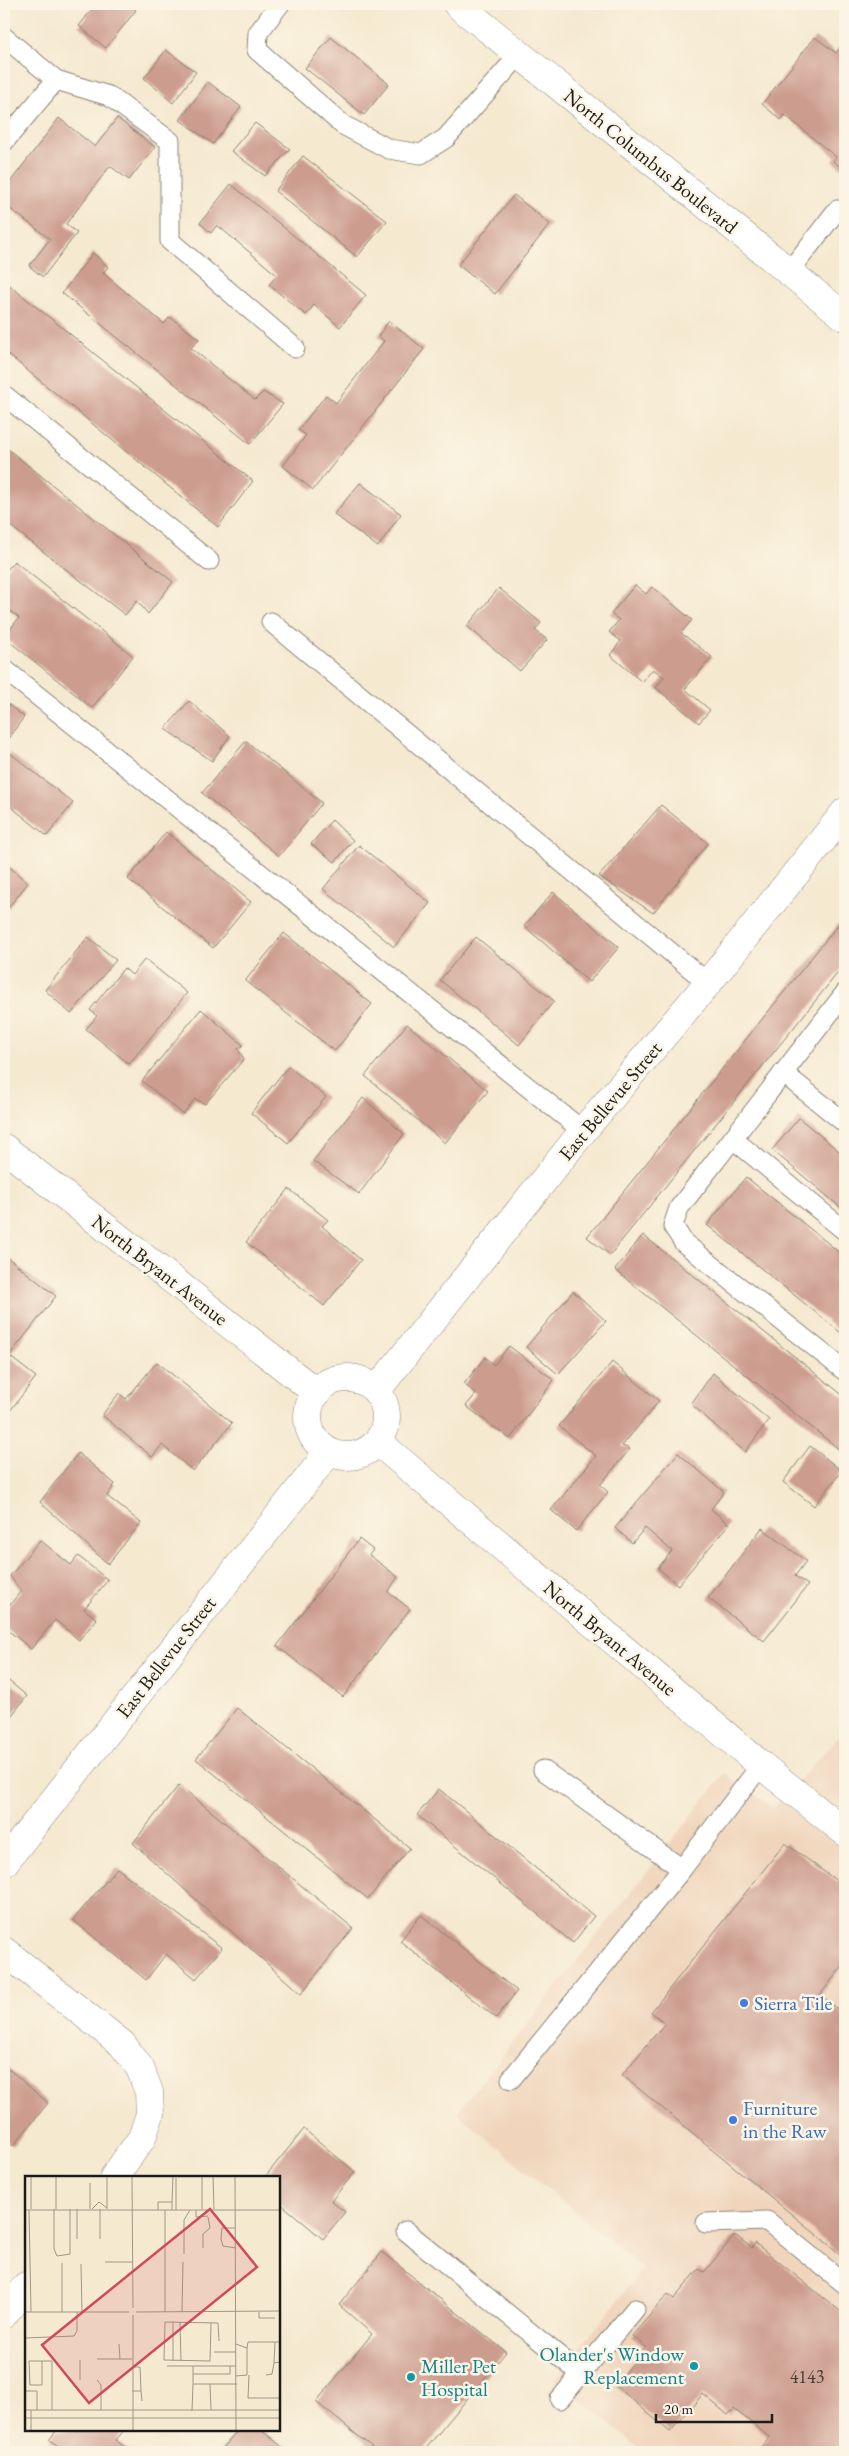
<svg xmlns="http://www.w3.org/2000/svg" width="849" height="2456" viewBox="0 0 849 2456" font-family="'EB Garamond',serif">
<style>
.built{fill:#f0d5bc}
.building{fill:#cc9c8e}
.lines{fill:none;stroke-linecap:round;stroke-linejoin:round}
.service-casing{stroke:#888276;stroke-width:21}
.minor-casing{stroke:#888276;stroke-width:29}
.tertiary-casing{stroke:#888276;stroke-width:29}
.service{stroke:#fff;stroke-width:19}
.minor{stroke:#fff;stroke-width:28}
.tertiary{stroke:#fff;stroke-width:28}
.shop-dot{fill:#3f7fe0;stroke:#fcf5e5;stroke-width:2}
.culture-dot{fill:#0f9aa8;stroke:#fcf5e5;stroke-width:2}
.labels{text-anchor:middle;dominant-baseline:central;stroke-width:5;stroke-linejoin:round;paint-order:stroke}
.number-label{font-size:18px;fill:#483c38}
.street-label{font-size:20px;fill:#1c1c1c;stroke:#fcf5e5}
.shop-label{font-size:20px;fill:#366cbe;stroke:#fcf5e5;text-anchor:start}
.culture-label{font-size:20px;fill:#0d838f;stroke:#fcf5e5;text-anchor:end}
.inset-road{fill:none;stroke:#9e9788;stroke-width:1}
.view{fill:#d1495b;fill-opacity:0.15;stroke:#d1495b;stroke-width:2.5}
.inset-edge{fill:none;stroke:#1c1c1c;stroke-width:2.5}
</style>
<rect width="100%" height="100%" fill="#fcf5e5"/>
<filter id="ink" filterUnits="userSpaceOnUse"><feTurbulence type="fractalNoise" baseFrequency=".02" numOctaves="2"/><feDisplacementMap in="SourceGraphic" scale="10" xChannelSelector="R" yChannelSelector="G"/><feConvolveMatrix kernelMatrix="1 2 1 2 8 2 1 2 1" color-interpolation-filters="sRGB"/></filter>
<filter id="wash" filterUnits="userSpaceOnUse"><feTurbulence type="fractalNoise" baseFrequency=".0096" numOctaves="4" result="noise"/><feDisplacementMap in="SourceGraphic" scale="20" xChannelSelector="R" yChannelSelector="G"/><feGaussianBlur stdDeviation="1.12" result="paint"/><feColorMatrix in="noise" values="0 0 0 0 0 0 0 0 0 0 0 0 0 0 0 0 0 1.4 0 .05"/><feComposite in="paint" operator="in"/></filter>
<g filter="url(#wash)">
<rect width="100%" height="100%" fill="#f5e9d0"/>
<path class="built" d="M 845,1730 L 845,2452 L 644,2452 L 555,2379 L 643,2269 L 457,2113 L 725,1773 L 773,1808 Z"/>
<g id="blocks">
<g class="building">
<path d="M 96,4 L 128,4 L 136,10 L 106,48 L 79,26 Z"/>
<path d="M 331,37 L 389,84 L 364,115 L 305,68 Z"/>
<path d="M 815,37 L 836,53 L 845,41 L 845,171 L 833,161 L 836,157 L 785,115 L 781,120 L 762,104 Z"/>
<path d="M 166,50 L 196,72 L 173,103 L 144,78 Z"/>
<path d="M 208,82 L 241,107 L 213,144 L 180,120 Z"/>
<path d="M 59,118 L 95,147 L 117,118 L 155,147 L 129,180 L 110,166 L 66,224 L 77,233 L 43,277 L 29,266 L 50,239 L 4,204 L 4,190 Z"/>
<path d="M 255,123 L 290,149 L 265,176 L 231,151 Z"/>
<path d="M 303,156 L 387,221 L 357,257 L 275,191 Z"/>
<path d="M 231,184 L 366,295 L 340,327 L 314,305 L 306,315 L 269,285 L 277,275 L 217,225 L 211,233 L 200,223 Z"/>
<path d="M 514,195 L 550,224 L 495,294 L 458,265 Z"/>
<path d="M 93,253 L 108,267 L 103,273 L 164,324 L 170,317 L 199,339 L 191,348 L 255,400 L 263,392 L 283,404 L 250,444 L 62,293 Z"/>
<path d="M 4,281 L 253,481 L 218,527 L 4,351 Z"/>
<path d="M 389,321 L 424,349 L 313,490 L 283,466 L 306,435 L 298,430 L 326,395 L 336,403 L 384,341 L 378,336 Z"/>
<path d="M 4,446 L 173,582 L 148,614 L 137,601 L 125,615 L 4,521 Z"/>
<path d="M 360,483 L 401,514 L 378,547 L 334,514 Z"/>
<path d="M 14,561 L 133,656 L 92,708 L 4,637 L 19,618 L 4,606 L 4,574 Z"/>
<path d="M 635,585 L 646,594 L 652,587 L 692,620 L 681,633 L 712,657 L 685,689 L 710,710 L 699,723 L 656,688 L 664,677 L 653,669 L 642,682 L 610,655 L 621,641 L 609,632 L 619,620 L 611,614 Z"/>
<path d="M 499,588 L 541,623 L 535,630 L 547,640 L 520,671 L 467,626 Z"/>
<path d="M 4,701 L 24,717 L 4,744 Z"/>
<path d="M 189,701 L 230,736 L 212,761 L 165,729 Z"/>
<path d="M 246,741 L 322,803 L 279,856 L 202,793 Z"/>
<path d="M 10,753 L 73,803 L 47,836 L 4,801 L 4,760 Z"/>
<path d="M 661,805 L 708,843 L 653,913 L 599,876 Z"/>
<path d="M 332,820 L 353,840 L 335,862 L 311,844 Z"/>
<path d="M 166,832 L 251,902 L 213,948 L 128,879 Z"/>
<path d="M 359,845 L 430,903 L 394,947 L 323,889 Z"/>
<path d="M 4,862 L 28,883 L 4,913 Z"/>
<path d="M 553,892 L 619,947 L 589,982 L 524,926 Z"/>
<path d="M 845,916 L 845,964 L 610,1255 L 587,1237 Z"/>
<path d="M 284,933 L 372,1004 L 335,1051 L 245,981 Z"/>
<path d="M 88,937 L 116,960 L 71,1014 L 45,990 Z"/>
<path d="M 476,937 L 554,1001 L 519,1045 L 440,980 Z"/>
<path d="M 145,959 L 187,993 L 129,1064 L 86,1029 L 97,1016 L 90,1010 L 124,968 L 132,975 Z"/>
<path d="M 201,1009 L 243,1045 L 238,1049 L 244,1059 L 205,1104 L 195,1099 L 183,1114 L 142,1081 Z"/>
<path d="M 407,1024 L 488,1091 L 445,1143 L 365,1076 Z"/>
<path d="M 288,1066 L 326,1097 L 288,1143 L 251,1113 Z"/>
<path d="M 363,1098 L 404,1134 L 359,1194 L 313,1161 Z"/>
<path d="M 799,1118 L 845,1156 L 845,1211 L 772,1150 Z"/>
<path d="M 746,1177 L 845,1257 L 845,1336 L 707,1225 Z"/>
<path d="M 289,1189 L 328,1220 L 322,1226 L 361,1260 L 324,1306 L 246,1242 Z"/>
<path d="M 643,1235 L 845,1397 L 845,1454 L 615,1270 Z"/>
<path d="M 7,1257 L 56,1296 L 9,1356 L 36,1377 L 6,1416 L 4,1414 L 4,1261 Z"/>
<path d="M 573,1291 L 606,1321 L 558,1374 L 526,1347 Z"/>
<path d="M 509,1346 L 554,1380 L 510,1439 L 466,1406 L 476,1394 L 464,1384 L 485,1357 L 494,1365 Z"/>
<path d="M 157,1362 L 232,1423 L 193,1471 L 162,1445 L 152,1457 L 102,1415 L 119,1393 L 126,1399 Z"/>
<path d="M 612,1362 L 659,1401 L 622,1446 L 630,1449 L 600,1485 L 608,1492 L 576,1531 L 551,1510 L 596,1456 L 559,1426 Z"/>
<path d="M 713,1373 L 769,1420 L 745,1452 L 691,1404 Z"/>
<path d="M 810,1446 L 842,1471 L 814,1506 L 783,1482 Z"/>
<path d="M 78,1453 L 115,1484 L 107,1496 L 141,1523 L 108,1564 L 40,1502 Z"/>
<path d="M 678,1453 L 724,1492 L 711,1509 L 729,1524 L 678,1585 L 658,1568 L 672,1551 L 645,1528 L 632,1543 L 615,1528 Z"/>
<path d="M 762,1528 L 806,1561 L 795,1576 L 808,1585 L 764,1641 L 708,1598 Z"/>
<path d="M 359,1539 L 373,1550 L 369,1555 L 398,1577 L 388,1592 L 410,1609 L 343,1697 L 277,1646 Z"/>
<path d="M 40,1540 L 71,1565 L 78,1556 L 108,1580 L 84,1609 L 97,1619 L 79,1640 L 55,1620 L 31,1649 L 4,1627 L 4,1612 L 21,1591 L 10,1576 Z"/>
<path d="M 4,1677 L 27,1696 L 4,1725 Z"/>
<path d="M 237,1708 L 410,1848 L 368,1899 L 196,1759 Z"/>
<path d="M 179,1785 L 353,1928 L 301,1994 L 133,1843 Z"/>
<path d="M 439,1789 L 594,1916 L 573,1943 L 417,1815 Z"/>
<path d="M 785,1843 L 845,1887 L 845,1963 L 820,1995 L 845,2015 L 845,2258 L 622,2075 L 665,2023 L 651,2012 Z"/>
<path d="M 117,1868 L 222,1948 L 196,1979 L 166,1954 L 146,1980 L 73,1920 Z"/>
<path d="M 421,1915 L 517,1991 L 496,2018 L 400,1941 Z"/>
<path d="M 4,2065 L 48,2103 L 13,2146 L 4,2138 Z"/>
<path d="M 304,2129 L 355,2172 L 331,2201 L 345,2212 L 323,2239 L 279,2202 L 279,2177 L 265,2177 Z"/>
<path d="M 735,2235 L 752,2248 L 755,2243 L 845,2315 L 845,2452 L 757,2452 L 769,2437 L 734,2409 L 728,2415 L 703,2394 L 670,2432 L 615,2385 L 646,2347 L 632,2336 L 668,2294 L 674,2299 L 699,2269 L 704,2272 Z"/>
<path d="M 382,2252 L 506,2352 L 423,2452 L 378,2452 L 316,2402 L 372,2334 L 339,2305 Z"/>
<path d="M 57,2430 L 124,2430 L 116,2440 L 131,2452 L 68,2452 L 49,2440 Z"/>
<path d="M 238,2430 L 261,2430 L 289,2452 L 220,2452 Z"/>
</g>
</g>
</g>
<g filter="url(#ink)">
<use href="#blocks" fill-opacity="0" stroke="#888276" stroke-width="1"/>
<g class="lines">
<g class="service-casing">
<g id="service">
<path d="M 280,4 L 258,33 L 257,50 L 343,125 L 389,149 L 421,154 L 446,138 L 520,54"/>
<path d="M 4,37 L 56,80 L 4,142"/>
<path d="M 56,80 L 109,96 L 170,141 L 170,241 L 295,348"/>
<path d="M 789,272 L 837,210"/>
<path d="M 4,395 L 209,561"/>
<path d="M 271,622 L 708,983"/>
<path d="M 4,669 L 583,1131"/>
<path d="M 845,993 L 679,1208 L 673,1226 L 684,1243 L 845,1371"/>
<path d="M 783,1073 L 845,1123"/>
<path d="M 733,1139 L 845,1231"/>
<path d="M 543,1770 L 682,1869 L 761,1765"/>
<path d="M 511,2079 L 682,1869"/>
<path d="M 706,2223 L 767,2221 L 845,2284"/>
<path d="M 406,2231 L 581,2374"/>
<path d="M 560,2399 L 635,2309"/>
</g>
</g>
<g class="minor-casing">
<g id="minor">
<path d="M 4,1148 L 317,1393"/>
<circle cx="347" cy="1417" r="39"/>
<path d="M 376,1391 L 583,1131 L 708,983 L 845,812"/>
<path d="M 378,1442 L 761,1765 L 845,1832"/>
<path d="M 4,1863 L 329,1452"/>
<path d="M 4,1951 L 122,2044 L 140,2068 L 149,2092 L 150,2114 L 142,2138 L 114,2177"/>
<path d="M 4,2314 L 26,2286"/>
</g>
</g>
<g class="tertiary-casing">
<path id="tertiary" d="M 457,4 L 845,317"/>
</g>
<use href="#service" class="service"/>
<use href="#minor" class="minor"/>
<use href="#tertiary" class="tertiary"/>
</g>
</g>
<g class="shop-dot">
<circle cx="744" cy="2003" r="5"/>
<circle cx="733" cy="2120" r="5"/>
</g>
<g class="culture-dot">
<circle cx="694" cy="2366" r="5"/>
<circle cx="411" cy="2377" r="5"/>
</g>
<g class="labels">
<g class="number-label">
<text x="807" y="2376">4143</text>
</g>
<g class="street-label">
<text transform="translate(651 161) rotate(39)">North Columbus Boulevard</text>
<text transform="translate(610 1101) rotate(-50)">East Bellevue Street</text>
<text transform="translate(160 1270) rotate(38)">North Bryant Avenue</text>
<text transform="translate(610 1638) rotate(40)">North Bryant Avenue</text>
<text transform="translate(166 1657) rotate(-52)">East Bellevue Street</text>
</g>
<g class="shop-label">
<text x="754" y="2003">Sierra Tile</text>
<text x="743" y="2108">Furniture<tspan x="743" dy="23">in the Raw</tspan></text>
</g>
<g class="culture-label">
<text x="684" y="2354">Olander's Window<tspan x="684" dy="23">Replacement</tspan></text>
<text x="421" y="2366" text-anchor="start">Miller Pet<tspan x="421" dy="23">Hospital</tspan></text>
</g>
</g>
<g transform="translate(25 2176)">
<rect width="255" height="255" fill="#f5e9d0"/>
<path class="inset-road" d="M 6,0 L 6,33M 31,0 L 31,33M 107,0 L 108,132M 177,0 L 177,33M 188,0 L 189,33M 210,0 L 211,255M 147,26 L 148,0M 29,33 L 29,73 L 32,80 L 45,78 L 45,33M 52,33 L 52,63M 65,33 L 65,7M 67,33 L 74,26 L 82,32M 75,33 L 75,63M 82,33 L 82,0M 0,34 L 255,34M 4,34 L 6,136M 133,34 L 133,26 L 147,26 L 147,34M 140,34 L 140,136M 151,34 L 151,2M 171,34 L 171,41 L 183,40M 210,52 L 197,52 L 196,63 L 198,70 L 211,72M 178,72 L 178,58 L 185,52 L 183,41M 159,78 L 159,44 L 165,34M 80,86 L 107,86M 37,87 L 37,136M 56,88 L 57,137M 0,136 L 104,136M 111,136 L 255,135M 157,136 L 158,86M 234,136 L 234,142 L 250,142M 108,139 L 108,255M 155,146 L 156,185M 186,147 L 185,185 L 139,184 L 140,146 L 193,147 L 194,165M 0,162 L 49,160 L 52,155 L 52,136M 250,166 L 249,187 L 255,186M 94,168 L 95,183 L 107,183M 211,168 L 222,172 L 222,199 L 211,200M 222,172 L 223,166 L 255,166M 189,176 L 211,176M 72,183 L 95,183M 17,185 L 4,185 L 5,209 L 17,209 L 17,185 L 27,185 L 27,234M 148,185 L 148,146M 142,190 L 168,190M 211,190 L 168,190 L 168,208 L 212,208M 107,191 L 115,191 L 116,215M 168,198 L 205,198 L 205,190M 224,199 L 223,222 L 255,222M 241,199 L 247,198 L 249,187M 55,204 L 55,184M 72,204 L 76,209 L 76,234M 185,208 L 186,234M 0,215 L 12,215 L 12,234M 107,215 L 116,215 L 117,225M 0,234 L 255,234M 6,234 L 6,255M 167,235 L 168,208M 0,242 L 255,242"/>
<path class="view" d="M 185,33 L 232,91 L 64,227 L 17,169 Z"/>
<rect width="255" height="255" class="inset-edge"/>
</g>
<rect width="849" height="2456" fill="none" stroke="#fcf5e5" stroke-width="20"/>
<path d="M656 2414v8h116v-8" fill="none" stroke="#1c1c1c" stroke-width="2.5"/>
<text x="664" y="2414" font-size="15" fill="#1c1c1c" stroke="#fcf5e5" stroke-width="4" paint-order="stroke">20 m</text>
</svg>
